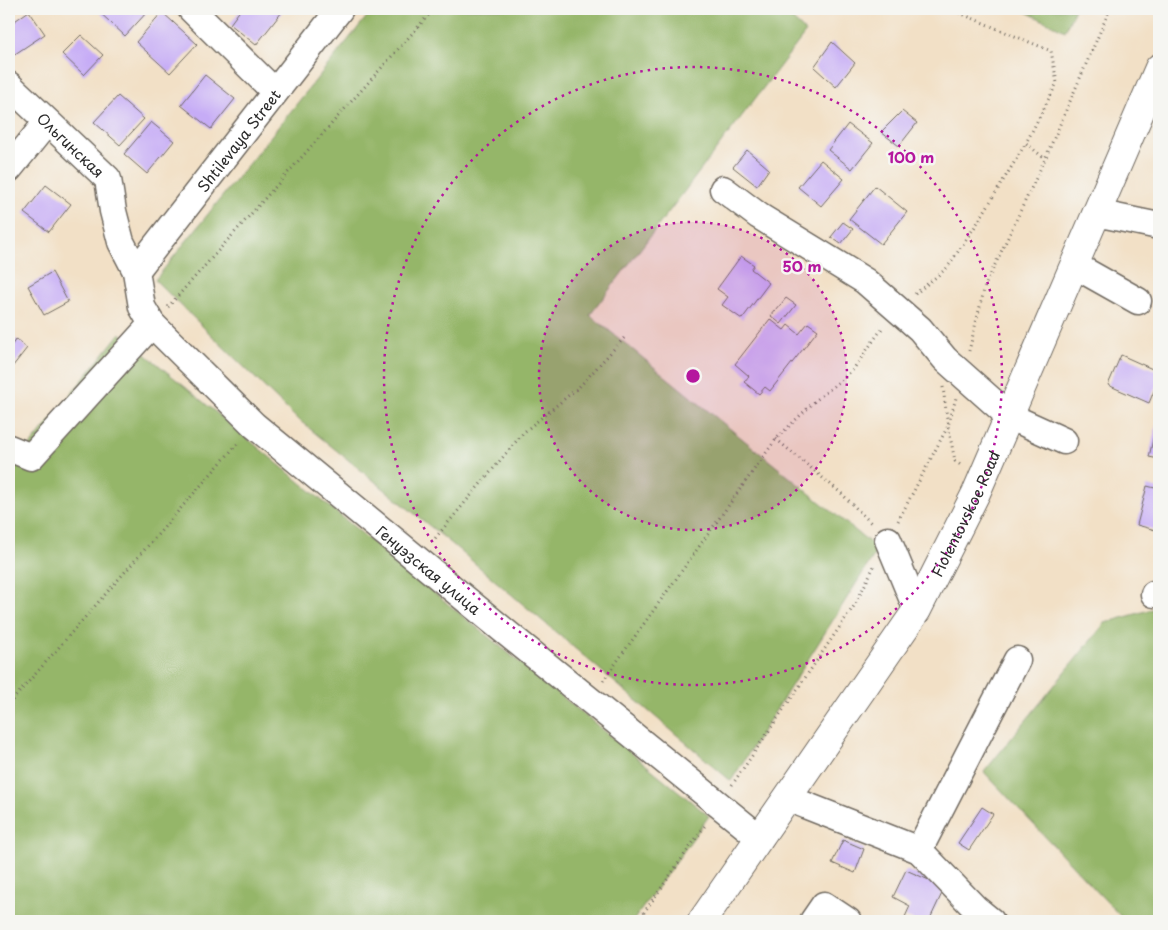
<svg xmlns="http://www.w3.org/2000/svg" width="1168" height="930" viewBox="0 0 1168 930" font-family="'Playpen Sans',sans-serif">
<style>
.forest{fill:#95b669;stroke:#60704a}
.building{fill:#c6acf6}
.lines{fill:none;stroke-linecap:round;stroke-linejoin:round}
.minor-casing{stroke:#716a61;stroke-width:29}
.major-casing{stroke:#716a61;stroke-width:30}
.path{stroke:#716a61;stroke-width:3;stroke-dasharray:1 4;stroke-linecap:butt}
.minor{stroke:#fff;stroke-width:26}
.major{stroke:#fff;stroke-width:28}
.ring{fill:none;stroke:#b5179e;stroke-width:2.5;stroke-dasharray:2.5 5}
.labels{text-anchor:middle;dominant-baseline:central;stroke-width:5;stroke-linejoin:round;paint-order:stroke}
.street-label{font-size:15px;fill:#2b2b2b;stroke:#f6f6f2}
.centre{fill:#b5179e;stroke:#f6f6f2;stroke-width:2.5}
.ring-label{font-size:15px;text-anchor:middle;font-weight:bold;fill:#b5179e;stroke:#f6f6f2;stroke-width:5;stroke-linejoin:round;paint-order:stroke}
</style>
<rect width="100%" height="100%" fill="#f6f6f2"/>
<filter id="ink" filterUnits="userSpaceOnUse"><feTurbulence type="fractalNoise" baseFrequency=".02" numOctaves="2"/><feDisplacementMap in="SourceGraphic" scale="10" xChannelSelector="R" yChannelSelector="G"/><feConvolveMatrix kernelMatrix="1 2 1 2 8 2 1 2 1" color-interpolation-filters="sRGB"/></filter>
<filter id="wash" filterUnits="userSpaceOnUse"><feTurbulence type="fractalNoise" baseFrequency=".0096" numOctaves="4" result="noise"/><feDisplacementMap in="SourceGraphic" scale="20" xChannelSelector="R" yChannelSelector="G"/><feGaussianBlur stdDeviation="1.12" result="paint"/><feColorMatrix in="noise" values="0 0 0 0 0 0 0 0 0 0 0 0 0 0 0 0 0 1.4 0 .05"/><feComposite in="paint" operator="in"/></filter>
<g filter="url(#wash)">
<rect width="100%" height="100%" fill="#f2e0c6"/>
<g class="forest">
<path d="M 373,9 L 781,9 L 806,32 L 590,315 L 878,549 L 731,781 L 452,544 L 294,416 L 155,280 Z"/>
<path d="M 1020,9 L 1075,9 L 1065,31 Z"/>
<path d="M 120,333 L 406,570 L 709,816 L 633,921 L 9,921 L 9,472 Z"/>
<path d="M 1159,607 L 1159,921 L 1125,921 L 984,772 L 1105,623 Z"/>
</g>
<g id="blocks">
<g class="building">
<path d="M 96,9 L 148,9 L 149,10 L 125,36 Z"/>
<path d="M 241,9 L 278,9 L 282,12 L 256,45 L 230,24 Z"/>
<path d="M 29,11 L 45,34 L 12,56 L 9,51 L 9,25 Z"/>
<path d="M 162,12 L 197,44 L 170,73 L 136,42 Z"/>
<path d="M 81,35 L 103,55 L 84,75 L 62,54 Z"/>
<path d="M 832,42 L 855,63 L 836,87 L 814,67 Z"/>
<path d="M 205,75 L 235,99 L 211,129 L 181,105 Z"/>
<path d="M 118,96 L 144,119 L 120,145 L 94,122 Z"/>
<path d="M 902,111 L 917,123 L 899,146 L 881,132 Z"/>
<path d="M 151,122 L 174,141 L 147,174 L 124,154 Z"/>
<path d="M 848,124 L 873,143 L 852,169 L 828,150 Z"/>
<path d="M 747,150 L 769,169 L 757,186 L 733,167 Z"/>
<path d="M 821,160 L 844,179 L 821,206 L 798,187 Z"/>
<path d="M 46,185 L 71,204 L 49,232 L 24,213 Z"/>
<path d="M 875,186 L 907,212 L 881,244 L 849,219 Z"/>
<path d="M 843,222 L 853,229 L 841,244 L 831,237 Z"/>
<path d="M 741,256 L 754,265 L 751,269 L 769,283 L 742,319 L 722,305 L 728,297 L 717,289 Z"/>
<path d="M 52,272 L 68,302 L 44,315 L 28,286 Z"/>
<path d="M 786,298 L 796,305 L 781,324 L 771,316 Z"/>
<path d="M 770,319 L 784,330 L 788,325 L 799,334 L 808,323 L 818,330 L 770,391 L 765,387 L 759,394 L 744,382 L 749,376 L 735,364 Z"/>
<path d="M 16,339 L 27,348 L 9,371 L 9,344 L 11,346 Z"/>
<path d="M 1121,355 L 1159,372 L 1159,379 L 1149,403 L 1108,385 Z"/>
<path d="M 1156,426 L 1159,427 L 1159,459 L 1149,457 Z"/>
<path d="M 1147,486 L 1159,489 L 1159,531 L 1137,525 Z"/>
<path d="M 982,807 L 993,814 L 969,850 L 958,843 Z"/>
<path d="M 843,840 L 864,849 L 855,873 L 832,863 Z"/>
<path d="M 906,870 L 945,887 L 929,921 L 915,921 L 905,917 L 910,906 L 893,897 Z"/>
</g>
</g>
</g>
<g filter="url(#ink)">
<use href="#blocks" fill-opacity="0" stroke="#716a61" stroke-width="1"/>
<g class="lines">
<g class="minor-casing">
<g id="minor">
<path d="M 191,9 L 275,92"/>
<path id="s1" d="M 9,85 L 108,179 L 113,211 L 121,242 L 136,271 L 142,307 L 152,324 L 254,425 L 508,634 L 760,838"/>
<path d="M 9,169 L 47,122"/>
<path d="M 723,189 L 759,216 L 865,281 L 920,329 L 945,359 L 1009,416 L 1064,441"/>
<path d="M 1096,213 L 1159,226"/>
<path d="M 1074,265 L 1138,301"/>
<path id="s2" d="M 136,271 L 340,9"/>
<path d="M 9,448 L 31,457 L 152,324"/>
<path d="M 888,540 L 917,610"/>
<path d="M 1154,594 L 1159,593"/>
<path d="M 787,798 L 919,850 L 975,908 L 991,921"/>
<path d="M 919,850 L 1017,660"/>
<path d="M 813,921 L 824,905 L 848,921"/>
</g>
</g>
<g class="major-casing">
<g id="major">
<path id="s3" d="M 702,921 L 917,610 L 976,493 L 1159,68"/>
</g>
</g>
<g class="path">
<path d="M 950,9 L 1051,51 L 1057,83 L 1026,143 L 1045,159"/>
<path d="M 915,294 L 947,268 L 978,222 L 1026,143"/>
<path d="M 168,307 L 434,9"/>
<path d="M 969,351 L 985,286 L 1045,159 L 1110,9"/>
<path d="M 943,387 L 948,426 L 955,461 L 962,466"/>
<path d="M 776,439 L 841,493 L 873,525"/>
<path d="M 898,521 L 948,426 L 956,398"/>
<path d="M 432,542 L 524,432 L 579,387 L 625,337"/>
<path d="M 603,681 L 776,439 L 814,402 L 852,371 L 883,327"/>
<path d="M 9,704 L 239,442"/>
<path d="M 732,785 L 856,603 L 874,566"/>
<path d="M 638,921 L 706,824"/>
</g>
<use href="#minor" class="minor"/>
<use href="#major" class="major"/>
</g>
</g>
<circle cx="693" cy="376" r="154" fill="#b5179e" fill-opacity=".12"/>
<g class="ring">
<circle cx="693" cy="376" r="154"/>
<circle cx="693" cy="376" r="309"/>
</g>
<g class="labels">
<g class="street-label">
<text stroke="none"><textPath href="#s2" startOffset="166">Shtilevaya Street</textPath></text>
<text stroke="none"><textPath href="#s1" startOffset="86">Ольгинская</textPath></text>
<text stroke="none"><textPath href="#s3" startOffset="486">Fiolentovskoe Road</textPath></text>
<text stroke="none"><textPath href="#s1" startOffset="660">Генуэзская улица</textPath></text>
</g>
</g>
<circle cx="693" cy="376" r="8" class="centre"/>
<g class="ring-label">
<text x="911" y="163">100 m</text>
<text x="802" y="272">50 m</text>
</g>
<rect width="1168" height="930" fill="none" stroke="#f6f6f2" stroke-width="30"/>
</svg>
